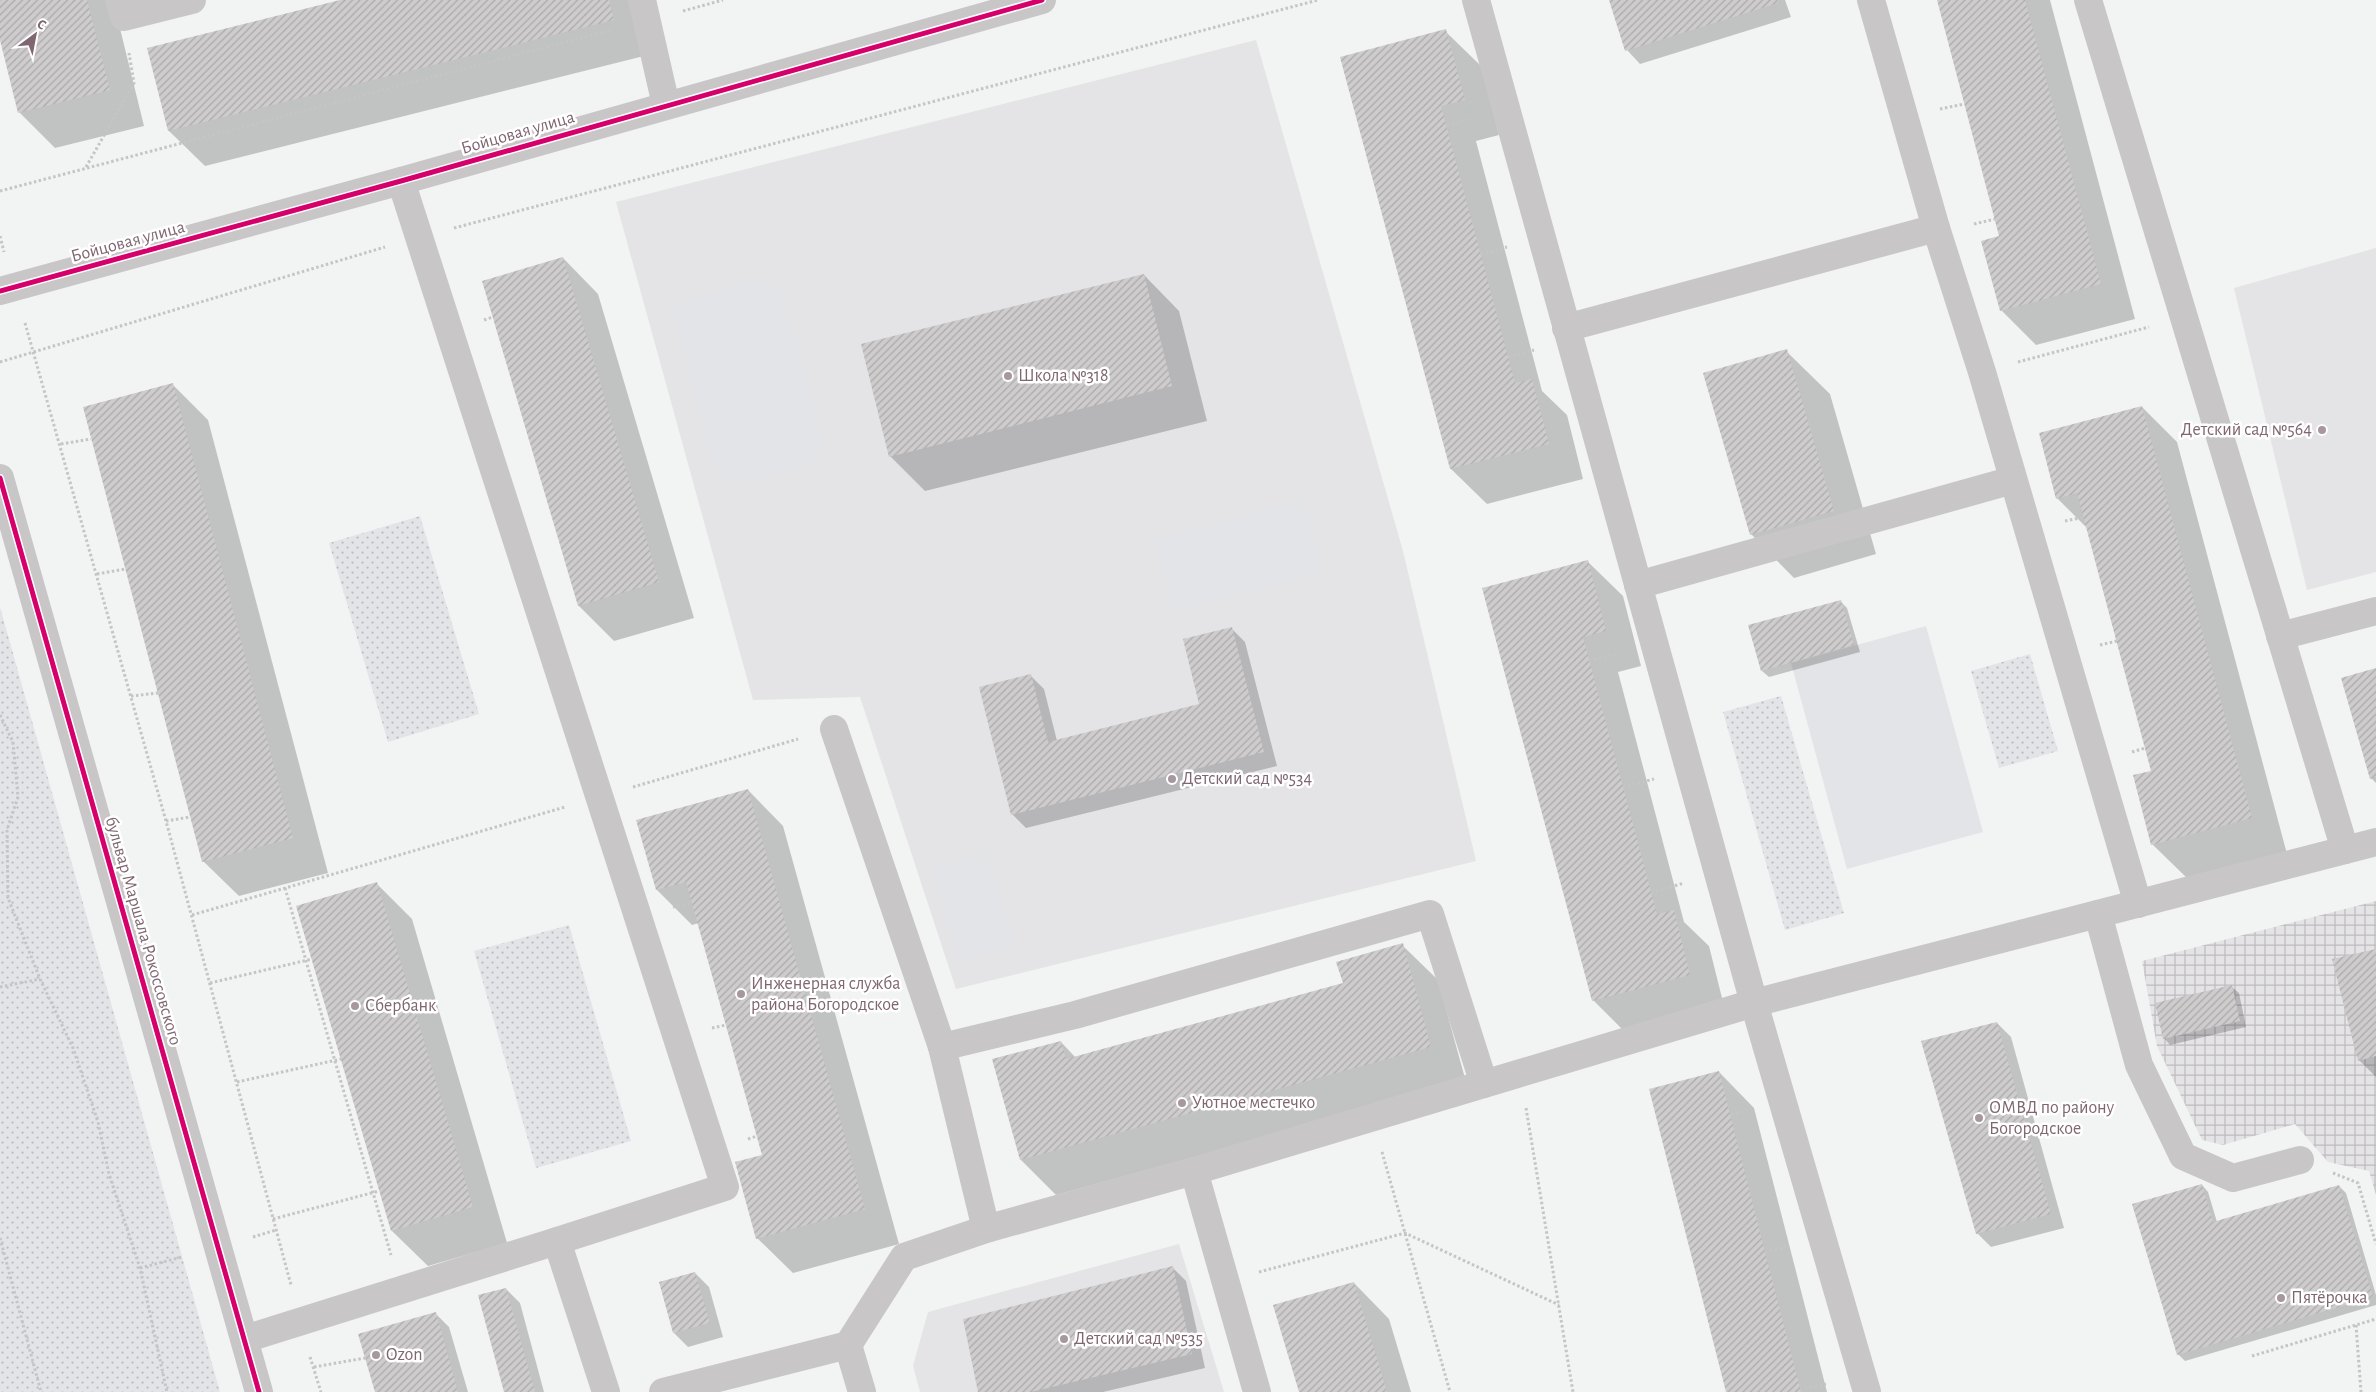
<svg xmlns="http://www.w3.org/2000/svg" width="2376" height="1392" viewBox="0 0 2376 1392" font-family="'Alegreya Sans',sans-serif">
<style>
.built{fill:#e4e3e5}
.industrial{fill:url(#industrial-grid)}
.green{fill:#e2e4e7}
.park{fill:url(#park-dots)}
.shadow{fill:#0003}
.building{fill:url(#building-hatch)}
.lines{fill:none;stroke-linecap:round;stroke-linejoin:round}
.path{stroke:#c6c4c5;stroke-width:3;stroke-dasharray:2.5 2.5;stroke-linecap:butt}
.minor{stroke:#c8c6c7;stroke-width:28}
.cycleway-casing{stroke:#fff;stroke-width:8}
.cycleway{stroke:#d6006c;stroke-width:5}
.poi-dot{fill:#a7979e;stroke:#fff;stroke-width:2}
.labels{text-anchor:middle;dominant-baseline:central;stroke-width:5;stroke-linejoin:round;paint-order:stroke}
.street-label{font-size:18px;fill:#7f6671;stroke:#fff}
.poi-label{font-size:18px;fill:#7f6671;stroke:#fff;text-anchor:start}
</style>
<defs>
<pattern id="industrial-grid" width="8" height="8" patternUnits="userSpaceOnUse" patternTransform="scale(1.25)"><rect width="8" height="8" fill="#e4e3e5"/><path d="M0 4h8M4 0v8" fill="none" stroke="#bebcbe"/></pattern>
<pattern id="park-dots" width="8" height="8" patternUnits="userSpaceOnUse" patternTransform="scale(1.25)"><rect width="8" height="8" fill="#e2e4e7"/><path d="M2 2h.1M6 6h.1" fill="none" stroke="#bcbdc0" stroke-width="1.8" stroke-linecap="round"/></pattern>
<pattern id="building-hatch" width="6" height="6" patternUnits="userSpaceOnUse" patternTransform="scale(1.25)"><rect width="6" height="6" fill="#cecccd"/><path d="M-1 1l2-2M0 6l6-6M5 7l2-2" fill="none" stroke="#aca9ab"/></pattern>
</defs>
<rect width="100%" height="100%" fill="#f2f3f3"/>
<g class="built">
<path d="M 1256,40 L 1403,551 L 1476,861 L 956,989 L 860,697 L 753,700 L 616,202 Z"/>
<path d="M 2376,248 L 2376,572 L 2307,590 L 2234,288 Z"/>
<path d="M 1179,1244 L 1224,1392 L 920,1392 L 913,1366 L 928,1312 Z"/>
</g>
<path class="industrial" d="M 2376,901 L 2376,1195 L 2369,1171 L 2328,1162 L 2295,1124 L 2223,1145 L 2202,1140 L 2157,1046 L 2142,961 Z"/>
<g class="green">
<path d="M 761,278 L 780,284 L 824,442 L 807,465 L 734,485 L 714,472 L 673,314 L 680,301 Z"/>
<path d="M 1303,499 L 1323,572 L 1175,612 L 1155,539 Z"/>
<path d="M 1926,626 L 1983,832 L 1847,869 L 1791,663 Z"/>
<path d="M 986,851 L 1016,946 L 960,963 L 931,867 Z"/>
</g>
<g class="park">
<path d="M 420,516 L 479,714 L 388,742 L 329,543 Z"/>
<path d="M 0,607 L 220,1392 L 0,1392 Z"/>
<path d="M 2030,654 L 2058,751 L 1999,768 L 1971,671 Z"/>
<path d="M 1781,696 L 1844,913 L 1785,930 L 1723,712 Z"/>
<path d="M 569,925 L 631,1141 L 536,1168 L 474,951 Z"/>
</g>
<g class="shadow">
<path d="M 0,0 L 113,0 L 144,126 L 55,148 L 20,113 L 0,35 Z"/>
<path d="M 345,0 L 634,0 L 648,55 L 205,166 L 169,131 L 149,49 Z"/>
<path d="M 1610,0 L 1785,0 L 1791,17 L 1640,64 L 1627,50 Z"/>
<path d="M 1938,0 L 2050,0 L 2135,319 L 2036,345 L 2001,310 L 2001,237 Z"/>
<path d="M 1445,31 L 1481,66 L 1499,135 L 1476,141 L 1542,391 L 1567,415 L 1583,479 L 1487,504 L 1451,469 L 1342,58 Z"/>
<path d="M 563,258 L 598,294 L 694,618 L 614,641 L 579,606 Z"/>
<path d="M 1144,275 L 1179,311 L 1207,421 L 925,491 L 890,456 Z"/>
<path d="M 1786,351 L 1830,394 L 1876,554 L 1794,578 L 1751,534 Z"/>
<path d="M 173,385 L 208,420 L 328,873 L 239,896 L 203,861 Z"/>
<path d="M 2142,407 L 2177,442 L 2287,854 L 2188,879 L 2152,844 L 2153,772 L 2088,529 L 2057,498 Z"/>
<path d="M 1587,561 L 1623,596 L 1641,666 L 1618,672 L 1684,922 L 1709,946 L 1725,1010 L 1628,1035 L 1593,1000 L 1484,589 Z"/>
<path d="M 1840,601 L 1847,608 L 1860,652 L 1769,677 L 1762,671 L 1750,626 Z"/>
<path d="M 1231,628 L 1245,642 L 1277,766 L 1026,828 L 1012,814 L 1030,675 L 1044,689 L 1057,741 L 1201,705 Z"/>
<path d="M 2376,670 L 2376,783 L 2371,778 Z"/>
<path d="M 748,790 L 783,826 L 899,1244 L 793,1273 L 757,1238 L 763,1155 L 699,923 L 692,925 L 657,890 L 638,821 Z"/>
<path d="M 377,884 L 412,919 L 507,1243 L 428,1266 L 392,1231 L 298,907 Z"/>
<path d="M 1402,945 L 1438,980 L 1466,1082 L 1056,1195 L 1021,1160 L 1061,1042 L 1076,1058 L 1344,984 Z"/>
<path d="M 2376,949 L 2376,1077 L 2359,1060 Z"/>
<path d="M 2232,987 L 2239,993 L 2246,1027 L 2170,1045 L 2164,1038 Z"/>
<path d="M 1997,1023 L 2011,1037 L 2064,1228 L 1991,1247 L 1977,1233 Z"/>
<path d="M 1719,1072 L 1754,1108 L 1827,1392 L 1727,1392 Z"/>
<path d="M 2202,1185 L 2208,1192 L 2217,1222 L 2339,1186 L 2346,1193 L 2376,1295 L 2376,1305 L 2185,1361 L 2178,1354 Z"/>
<path d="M 1173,1268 L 1186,1281 L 1205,1368 L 1103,1392 L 979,1392 Z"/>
<path d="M 695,1273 L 709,1287 L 723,1337 L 688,1347 L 674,1333 Z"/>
<path d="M 1354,1283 L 1389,1319 L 1411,1392 L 1300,1392 Z"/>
<path d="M 506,1289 L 520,1303 L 544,1392 L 506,1392 Z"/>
<path d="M 435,1313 L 449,1327 L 468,1392 L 376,1392 Z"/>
</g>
<g class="building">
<path d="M 0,0 L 87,0 L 110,90 L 18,113 L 0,40 Z"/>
<path d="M 340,0 L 609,0 L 614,20 L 168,131 L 147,48 Z"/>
<path d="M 1609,0 L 1777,0 L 1778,3 L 1625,51 Z"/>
<path d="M 1937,0 L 2025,0 L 2101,284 L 2000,311 L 1981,241 L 1999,236 Z"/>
<path d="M 1446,29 L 1465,100 L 1441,106 L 1515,383 L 1532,379 L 1549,444 L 1450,469 L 1340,57 Z"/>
<path d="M 563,257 L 659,582 L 578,606 L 482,281 Z"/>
<path d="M 1144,274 L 1172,386 L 889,457 L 861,344 Z"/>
<path d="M 1787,349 L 1834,511 L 1750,535 L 1703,373 Z"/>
<path d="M 173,383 L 293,838 L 202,862 L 83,407 Z"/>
<path d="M 2142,406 L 2252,818 L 2151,845 L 2133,775 L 2151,771 L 2077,493 L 2056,499 L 2039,433 Z"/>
<path d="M 1588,560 L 1606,631 L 1583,637 L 1657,914 L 1674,910 L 1690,975 L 1592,1001 L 1482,588 Z"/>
<path d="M 1841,600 L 1854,645 L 1761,671 L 1748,625 Z"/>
<path d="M 1232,627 L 1264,752 L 1011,815 L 979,687 L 1031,674 L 1048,742 L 1199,704 L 1183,639 Z"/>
<path d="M 2376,668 L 2376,777 L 2370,779 L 2341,678 Z"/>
<path d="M 748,789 L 865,1209 L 756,1239 L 735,1162 L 762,1155 L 686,882 L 656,890 L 636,820 Z"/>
<path d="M 377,882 L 473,1207 L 391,1231 L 296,906 Z"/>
<path d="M 1403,943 L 1431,1047 L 1020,1160 L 992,1059 L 1061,1041 L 1066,1059 L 1343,983 L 1336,962 Z"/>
<path d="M 2376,949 L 2376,1056 L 2358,1061 L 2332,959 Z"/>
<path d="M 2232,985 L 2240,1021 L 2163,1039 L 2155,1003 Z"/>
<path d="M 1997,1022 L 2051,1214 L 1976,1234 L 1921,1041 Z"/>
<path d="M 1719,1071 L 1765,1252 L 1801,1392 L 1726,1392 L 1649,1089 Z"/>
<path d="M 2202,1184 L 2213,1222 L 2339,1185 L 2373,1297 L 2177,1355 L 2132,1204 Z"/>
<path d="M 1173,1266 L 1192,1354 L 1031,1392 L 978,1392 L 963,1319 Z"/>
<path d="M 695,1272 L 710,1323 L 673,1333 L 659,1282 Z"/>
<path d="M 1354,1282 L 1387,1392 L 1299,1392 L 1273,1305 Z"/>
<path d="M 506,1288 L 535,1392 L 504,1392 L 478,1295 Z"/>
<path d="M 436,1312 L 458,1392 L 375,1392 L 358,1334 Z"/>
</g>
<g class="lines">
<g class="path">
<path d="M 683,11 L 723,0"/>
<path d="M 1940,109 L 1964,104"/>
<path d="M 1447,126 L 1470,119"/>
<path d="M 86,167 L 134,83 L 129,53"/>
<path d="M 0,191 L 611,30"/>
<path d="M 1974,224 L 1995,219"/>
<path d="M 454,228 L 1318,0"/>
<path d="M 0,236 L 4,252"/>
<path d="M 1481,254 L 1507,247"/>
<path d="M 484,320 L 493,317"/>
<path d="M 25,323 L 166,821 L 291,1285"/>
<path d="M 1508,357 L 1534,350"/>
<path d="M 0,362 L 385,247"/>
<path d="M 2018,362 L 2149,327"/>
<path d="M 61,444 L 91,439"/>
<path d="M 2065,521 L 2084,517"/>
<path d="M 97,574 L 125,569"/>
<path d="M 2100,645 L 2117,641"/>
<path d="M 1589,661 L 1620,653"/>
<path d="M 131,696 L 158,693"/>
<path d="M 0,715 L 13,742 L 18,797 L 7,830 L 8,898 L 40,979 L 73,1048 L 98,1122 L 109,1174 L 140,1268 L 167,1392"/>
<path d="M 2132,752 L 2145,748"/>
<path d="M 633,787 L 798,739"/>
<path d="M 1623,787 L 1654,779"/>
<path d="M 166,821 L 190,817"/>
<path d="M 285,888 L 391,1255"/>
<path d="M 1651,893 L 1684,883"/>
<path d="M 673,907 L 692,903"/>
<path d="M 192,915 L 565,807"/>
<path d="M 210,983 L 312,959"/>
<path d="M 0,987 L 40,979"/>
<path d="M 712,1028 L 726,1025"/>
<path d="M 237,1082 L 341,1059"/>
<path d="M 1526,1108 L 1573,1392"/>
<path d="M 1731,1115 L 1747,1110"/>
<path d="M 748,1139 L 757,1136"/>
<path d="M 1382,1152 L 1450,1392"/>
<path d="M 2333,1173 L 2358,1183 L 2376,1244"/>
<path d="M 273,1219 L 379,1191"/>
<path d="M 253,1237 L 276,1230"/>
<path d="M 0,1238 L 41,1392"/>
<path d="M 1765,1252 L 1786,1247"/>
<path d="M 140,1268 L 182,1257"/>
<path d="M 1259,1272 L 1405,1233 L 1559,1305"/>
<path d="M 2356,1325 L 2361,1392"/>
<path d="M 2252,1356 L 2376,1319"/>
<path d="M 310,1357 L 321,1392"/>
<path d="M 314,1367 L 365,1358"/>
<path d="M 1800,1390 L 1826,1384"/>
</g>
<g class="minor">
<path d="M 119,0 L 124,17 L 192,0"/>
<path d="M 642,0 L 666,105"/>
<path d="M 1476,0 L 1754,1003 L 1867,1392"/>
<path d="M 1871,0 L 1936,228 L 1982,372 L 2138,904"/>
<path d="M 2088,0 L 2345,850"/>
<path d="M 401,181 L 725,1187 L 557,1241 L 606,1392"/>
<path d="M 0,291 L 401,181 L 1042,0"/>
<path d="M 1566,328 L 1936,228"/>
<path d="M 0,478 L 259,1392"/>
<path d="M 1638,585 L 2013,480"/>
<path d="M 2280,636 L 2376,611"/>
<path d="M 834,729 L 942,1047 L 986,1229"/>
<path d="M 2098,914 L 2139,1065 L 2183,1156 L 2233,1178 L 2300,1160"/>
<path d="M 942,1047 L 1075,1015 L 1430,914 L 1484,1084"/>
<path d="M 1194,1171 L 1257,1392"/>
<path d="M 245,1339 L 557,1241"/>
<path d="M 848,1345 L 862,1392"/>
<path d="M 663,1392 L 848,1345 L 904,1257 L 986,1229 L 1194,1171 L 1754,1003 L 2376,842"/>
</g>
<g class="cycleway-casing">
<g id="cycleway">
<path d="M 0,291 L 401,181 L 1042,0"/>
<path d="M 0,478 L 259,1392"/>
</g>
</g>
<use href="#cycleway" class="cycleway"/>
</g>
<g class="poi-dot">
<circle cx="1008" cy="376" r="5"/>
<circle cx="2322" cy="430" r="5"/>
<circle cx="1172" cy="779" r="5"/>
<circle cx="741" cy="994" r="5"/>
<circle cx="355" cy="1006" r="5"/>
<circle cx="1182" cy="1103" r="5"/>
<circle cx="1979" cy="1118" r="5"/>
<circle cx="2281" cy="1298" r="5"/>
<circle cx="1064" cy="1339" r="5"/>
<circle cx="376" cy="1355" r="5"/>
</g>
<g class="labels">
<g class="street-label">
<text transform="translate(518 133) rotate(-16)">Бойцовая улица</text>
<text transform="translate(128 242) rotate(-15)">Бойцовая улица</text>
<text transform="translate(143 931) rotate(74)">бульвар Маршала Рокоссовского</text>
</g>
<g class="poi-label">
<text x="1018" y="376">Школа №318</text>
<text x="2312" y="430" text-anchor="end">Детский сад №564</text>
<text x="1182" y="779">Детский сад №534</text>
<text x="751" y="984">Инженерная служба<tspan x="751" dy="21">района Богородское</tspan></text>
<text x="365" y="1006">Сбербанк</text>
<text x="1192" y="1103">Уютное местечко</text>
<text x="1989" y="1108">ОМВД по району<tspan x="1989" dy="21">Богородское</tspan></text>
<text x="2291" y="1298">Пятёрочка</text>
<text x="1074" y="1339">Детский сад №535</text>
<text x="386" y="1355">Ozon</text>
</g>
</g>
<g transform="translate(35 35) rotate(32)" stroke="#ffffff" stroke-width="4" paint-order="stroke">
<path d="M0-4L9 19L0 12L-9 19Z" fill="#7f6671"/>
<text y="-8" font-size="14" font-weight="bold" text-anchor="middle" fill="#7f6671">С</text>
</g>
</svg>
